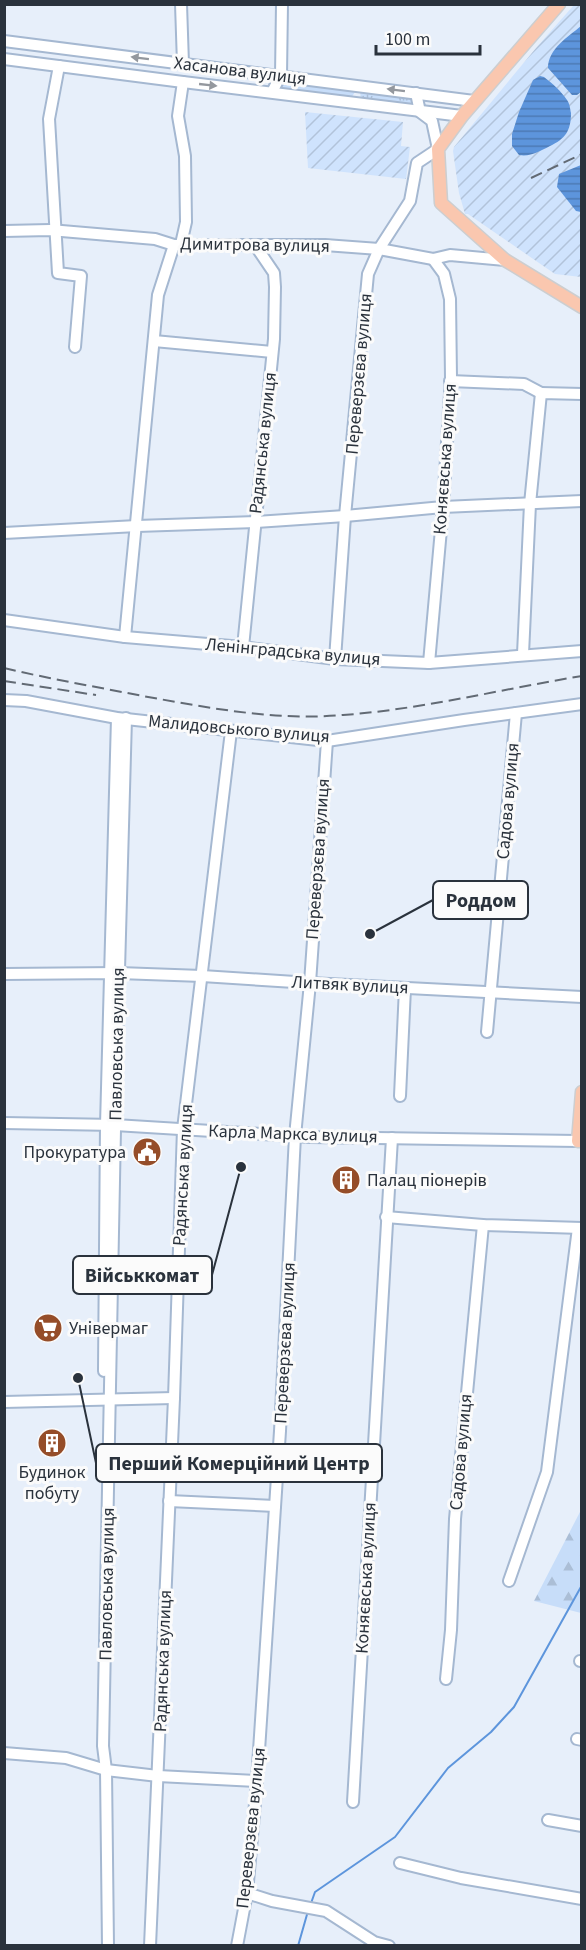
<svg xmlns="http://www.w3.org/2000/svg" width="586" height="1950" viewBox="0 0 586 1950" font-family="'Source Sans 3',sans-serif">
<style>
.industrial{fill:url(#industrial-furrows)}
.grass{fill:url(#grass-tufts)}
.forest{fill:url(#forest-firs)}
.water{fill:url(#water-rules)}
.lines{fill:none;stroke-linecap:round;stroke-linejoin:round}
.stream{stroke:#5d95dc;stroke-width:2}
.minor-casing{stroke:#a5b8d1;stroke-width:14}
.major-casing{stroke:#ccced0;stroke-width:15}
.minor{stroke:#fff;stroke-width:10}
.major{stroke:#fac7af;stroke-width:12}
.rail{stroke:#626a74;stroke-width:2;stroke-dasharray:12 6;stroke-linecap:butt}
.oneway{fill:#94989e}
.labels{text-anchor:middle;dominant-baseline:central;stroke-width:6;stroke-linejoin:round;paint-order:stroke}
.street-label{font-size:18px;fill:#2a323c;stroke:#fbfbfb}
.poi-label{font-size:18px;fill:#2a323c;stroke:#fbfbfb;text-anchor:start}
.leader{fill:none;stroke:#2a323c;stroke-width:2}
.callout-dot{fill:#2a323c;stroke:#fbfbfb;stroke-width:2}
.callout{fill:#fbfbfb;stroke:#2a323c;stroke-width:2}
.callout-label{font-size:20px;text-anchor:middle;font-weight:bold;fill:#2a323c}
</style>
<defs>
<pattern id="industrial-furrows" width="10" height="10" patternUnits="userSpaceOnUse" patternTransform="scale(1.5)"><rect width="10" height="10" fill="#cfe3fd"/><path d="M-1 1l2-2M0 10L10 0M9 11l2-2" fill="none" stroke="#b2c3da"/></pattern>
<pattern id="grass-tufts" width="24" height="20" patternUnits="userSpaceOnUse" patternTransform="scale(1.5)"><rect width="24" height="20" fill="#c7ddf9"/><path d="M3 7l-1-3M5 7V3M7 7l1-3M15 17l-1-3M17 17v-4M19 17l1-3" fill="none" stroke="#abbed6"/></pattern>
<pattern id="forest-firs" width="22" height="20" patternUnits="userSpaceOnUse" patternTransform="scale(1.5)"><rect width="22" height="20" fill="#c7ddf9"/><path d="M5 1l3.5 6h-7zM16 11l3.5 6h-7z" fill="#abbed6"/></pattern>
<pattern id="water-rules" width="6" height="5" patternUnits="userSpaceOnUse" patternTransform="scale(1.5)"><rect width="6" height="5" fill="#5d95dc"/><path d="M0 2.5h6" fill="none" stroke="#4d7ab4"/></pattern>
</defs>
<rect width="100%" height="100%" fill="#e7effa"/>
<g class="industrial">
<path d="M 574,5 L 581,5 L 581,277 L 555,274 L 468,214 L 465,214 L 459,193 L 453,151 L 454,147 L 536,48 Z"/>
<path d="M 305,112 L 403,122 L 401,146 L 410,147 L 406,179 L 308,168 Z"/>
</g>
<g class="grass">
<path d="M 283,81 L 354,90 L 355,92 L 351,98 L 284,89 L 281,83 Z"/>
<path d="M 362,90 L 414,97 L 416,107 L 361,99 L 360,92 Z"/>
</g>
<path class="forest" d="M 581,1510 L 581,1613 L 534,1601 Z"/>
<g class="water">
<path d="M 581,26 L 581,92 L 577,95 L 572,95 L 548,68 C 548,49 568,37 581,26 Z"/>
<path d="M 540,76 L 544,77 C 552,83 562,92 567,100 C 570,104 570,109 571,113 C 571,131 565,139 550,146 C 540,151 531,157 519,155 L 512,146 L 512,134 L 519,112 L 533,80 Z"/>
<path d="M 581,165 L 581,212 L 576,211 L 557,187 L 559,174 Z"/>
</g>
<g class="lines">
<g class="stream">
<path d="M 310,1906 L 315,1892 L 395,1837 L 448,1768 L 491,1732 L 514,1707 L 582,1585"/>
<path d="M 298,1946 L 308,1911"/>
</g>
<g class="minor-casing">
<g id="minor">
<path d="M 181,4 L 183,64"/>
<path d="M 4,41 L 474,101"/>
<path d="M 4,59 L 183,82 L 462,116"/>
<path d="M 59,66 L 49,119 L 58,273 L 81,276 L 75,347"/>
<path d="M 272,92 L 281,75 L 282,4"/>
<path d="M 4,231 L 50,230 L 155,239 L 174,245 L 325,245 L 379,249 L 433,259 L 450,255 L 505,260"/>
<path d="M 181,244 L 186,222 L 185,156 L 178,116 L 183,82"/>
<path d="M 154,341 L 272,352"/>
<path d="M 450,381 L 524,384 L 541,393"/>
<path d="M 4,533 L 137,526 L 256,522 L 345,516 L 443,507 L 582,501"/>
<path d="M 4,620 L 125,637 L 243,647 L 335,659 L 429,663 L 582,651"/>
<path d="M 125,637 L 158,295 L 174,245"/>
<path d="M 243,647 L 274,339 L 275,287 L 274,273 L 255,245"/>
<path d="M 523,654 L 530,504 L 541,393 L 582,394"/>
<path d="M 335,659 L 345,516 L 368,274 L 379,249 L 410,201 L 417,163 L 438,149 L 432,121 L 420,112 L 416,93"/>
<path d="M 429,663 L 443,507 L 451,378 L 450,299 L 444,274 L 433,259"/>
<path d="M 4,700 L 26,701 L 117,718 L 327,741 L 464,720 L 582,704"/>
<path d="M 4,974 L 119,973 L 202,976 L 310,983 L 582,997"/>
<path d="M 487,1032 L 516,713"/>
<path d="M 400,1096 L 405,988"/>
<path d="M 4,1123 L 115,1125 L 310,1137 L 578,1141"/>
<path d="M 386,1217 L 483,1225 L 582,1228"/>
<path d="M 104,1371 L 106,1125 L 117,718"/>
<path d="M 4,1402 L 174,1398"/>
<path d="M 169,1501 L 275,1506"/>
<path d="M 509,1581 L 547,1472 L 578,1228"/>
<path d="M 580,1661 L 582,1661"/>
<path d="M 446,1679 L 451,1630 L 455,1519 L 483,1225"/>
<path d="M 577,1739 L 582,1740"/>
<path d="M 4,1753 L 66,1758 L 106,1770 L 158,1776 L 257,1781"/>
<path d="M 353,1802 L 392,1138"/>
<path d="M 548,1820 L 582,1826"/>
<path d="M 400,1863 L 461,1878 L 582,1899"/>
<path d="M 247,1893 L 272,1901 L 326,1911 L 374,1942 L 389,1946"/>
<path d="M 108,1946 L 106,1770 L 103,1746 L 116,1078 L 126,718"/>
<path d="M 150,1946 L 174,1398 L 183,1129 L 231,731"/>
<path d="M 237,1946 L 247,1893 L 257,1781 L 280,1431 L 295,1136 L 310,983 L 327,741"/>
</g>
</g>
<g class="major-casing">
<g id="major">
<path d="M 559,4 L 462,116 L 438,149 L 441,203 L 505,260 L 582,307"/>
<path d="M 582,1092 L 578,1141 L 582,1141"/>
</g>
</g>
<use href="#minor" class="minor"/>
<use href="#major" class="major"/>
<g class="rail">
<path d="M 531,178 L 582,154"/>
<path d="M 4,668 C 50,679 97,687 143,696 C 209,708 276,721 343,715 C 424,709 502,689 582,676"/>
<path d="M 4,681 L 96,695"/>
</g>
</g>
<defs><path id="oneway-solid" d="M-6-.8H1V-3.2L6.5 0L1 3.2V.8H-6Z" transform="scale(1.5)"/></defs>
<g class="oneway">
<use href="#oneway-solid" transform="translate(140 58) rotate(-173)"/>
<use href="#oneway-solid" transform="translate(208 85) rotate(6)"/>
<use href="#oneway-solid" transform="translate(396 90) rotate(-173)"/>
</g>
<defs>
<g id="civic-disc" transform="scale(1.5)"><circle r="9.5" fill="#954d29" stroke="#fbfbfb"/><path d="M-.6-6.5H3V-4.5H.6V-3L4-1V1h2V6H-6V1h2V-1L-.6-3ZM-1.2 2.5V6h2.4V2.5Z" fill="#fff"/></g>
<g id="building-disc" transform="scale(1.5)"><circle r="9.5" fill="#954d29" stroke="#fbfbfb"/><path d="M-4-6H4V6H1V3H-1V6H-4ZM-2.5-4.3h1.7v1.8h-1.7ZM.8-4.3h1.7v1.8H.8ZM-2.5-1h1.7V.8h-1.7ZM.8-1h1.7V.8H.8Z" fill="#fff"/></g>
<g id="supermarket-disc" transform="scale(1.5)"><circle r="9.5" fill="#954d29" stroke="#fbfbfb"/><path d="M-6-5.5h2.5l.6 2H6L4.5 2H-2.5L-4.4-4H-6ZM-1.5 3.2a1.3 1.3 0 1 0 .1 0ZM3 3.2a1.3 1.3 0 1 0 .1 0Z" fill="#fff"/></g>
</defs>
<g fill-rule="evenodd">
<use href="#civic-disc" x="147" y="1152"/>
<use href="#building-disc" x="346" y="1180"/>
<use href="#supermarket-disc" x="48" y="1328"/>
<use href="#building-disc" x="52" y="1443"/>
</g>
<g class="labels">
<g class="street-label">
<text transform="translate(240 71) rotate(7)">Хасанова вулиця</text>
<text transform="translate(255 245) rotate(1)">Димитрова вулиця</text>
<text transform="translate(359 374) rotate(-85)">Переверзєва вулиця</text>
<text transform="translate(263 443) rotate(-84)">Радянська вулиця</text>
<text transform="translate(445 459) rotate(-86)">Коняєвська вулиця</text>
<text transform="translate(293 652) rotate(5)">Ленінградська вулиця</text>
<text transform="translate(239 729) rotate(5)">Малидовського вулиця</text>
<text transform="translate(508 801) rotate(-85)">Садова вулиця</text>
<text transform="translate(318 859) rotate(-86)">Переверзєва вулиця</text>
<text transform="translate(350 985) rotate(3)">Литвяк вулиця</text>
<text transform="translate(117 1044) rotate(-89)">Павловська вулиця</text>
<text transform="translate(293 1134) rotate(2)">Карла Маркса вулиця</text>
<text transform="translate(183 1175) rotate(-87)">Радянська вулиця</text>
<text transform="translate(285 1343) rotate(-87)">Переверзєва вулиця</text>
<text transform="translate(461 1452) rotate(-85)">Садова вулиця</text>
<text transform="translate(366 1578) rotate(-87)">Коняєвська вулиця</text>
<text transform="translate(107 1584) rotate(-89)">Павловська вулиця</text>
<text transform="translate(163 1661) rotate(-88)">Радянська вулиця</text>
<text transform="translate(251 1828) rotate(-84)">Переверзєва вулиця</text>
</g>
<g class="poi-label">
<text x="126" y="1152" text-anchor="end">Прокуратура</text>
<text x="367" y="1180">Палац піонерів</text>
<text x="69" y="1328">Універмаг</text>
<text x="52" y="1472" text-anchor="middle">Будинок<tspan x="52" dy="21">побуту</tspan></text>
</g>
</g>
<path class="leader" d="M370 934L433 900M241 1167L212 1275M78 1378L96 1463"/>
<g class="callout-dot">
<circle cx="370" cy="934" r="6"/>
<circle cx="241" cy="1167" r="6"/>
<circle cx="78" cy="1378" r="6"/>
</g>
<g class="callout">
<rect x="433" y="881" width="95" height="38" rx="6"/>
<rect x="73" y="1256" width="139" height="38" rx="6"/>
<rect x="96" y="1444" width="286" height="38" rx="6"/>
</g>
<g class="callout-label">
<text x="481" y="907">Роддом</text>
<text x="142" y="1282">Військкомат</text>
<text x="239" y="1470">Перший Комерційний Центр</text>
</g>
<rect width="586" height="1950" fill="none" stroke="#2a323c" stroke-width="12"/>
<path d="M376 45v9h104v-9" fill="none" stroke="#2a323c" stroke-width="3"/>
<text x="385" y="45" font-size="18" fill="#2a323c" stroke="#fbfbfb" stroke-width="4.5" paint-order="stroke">100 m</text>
</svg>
